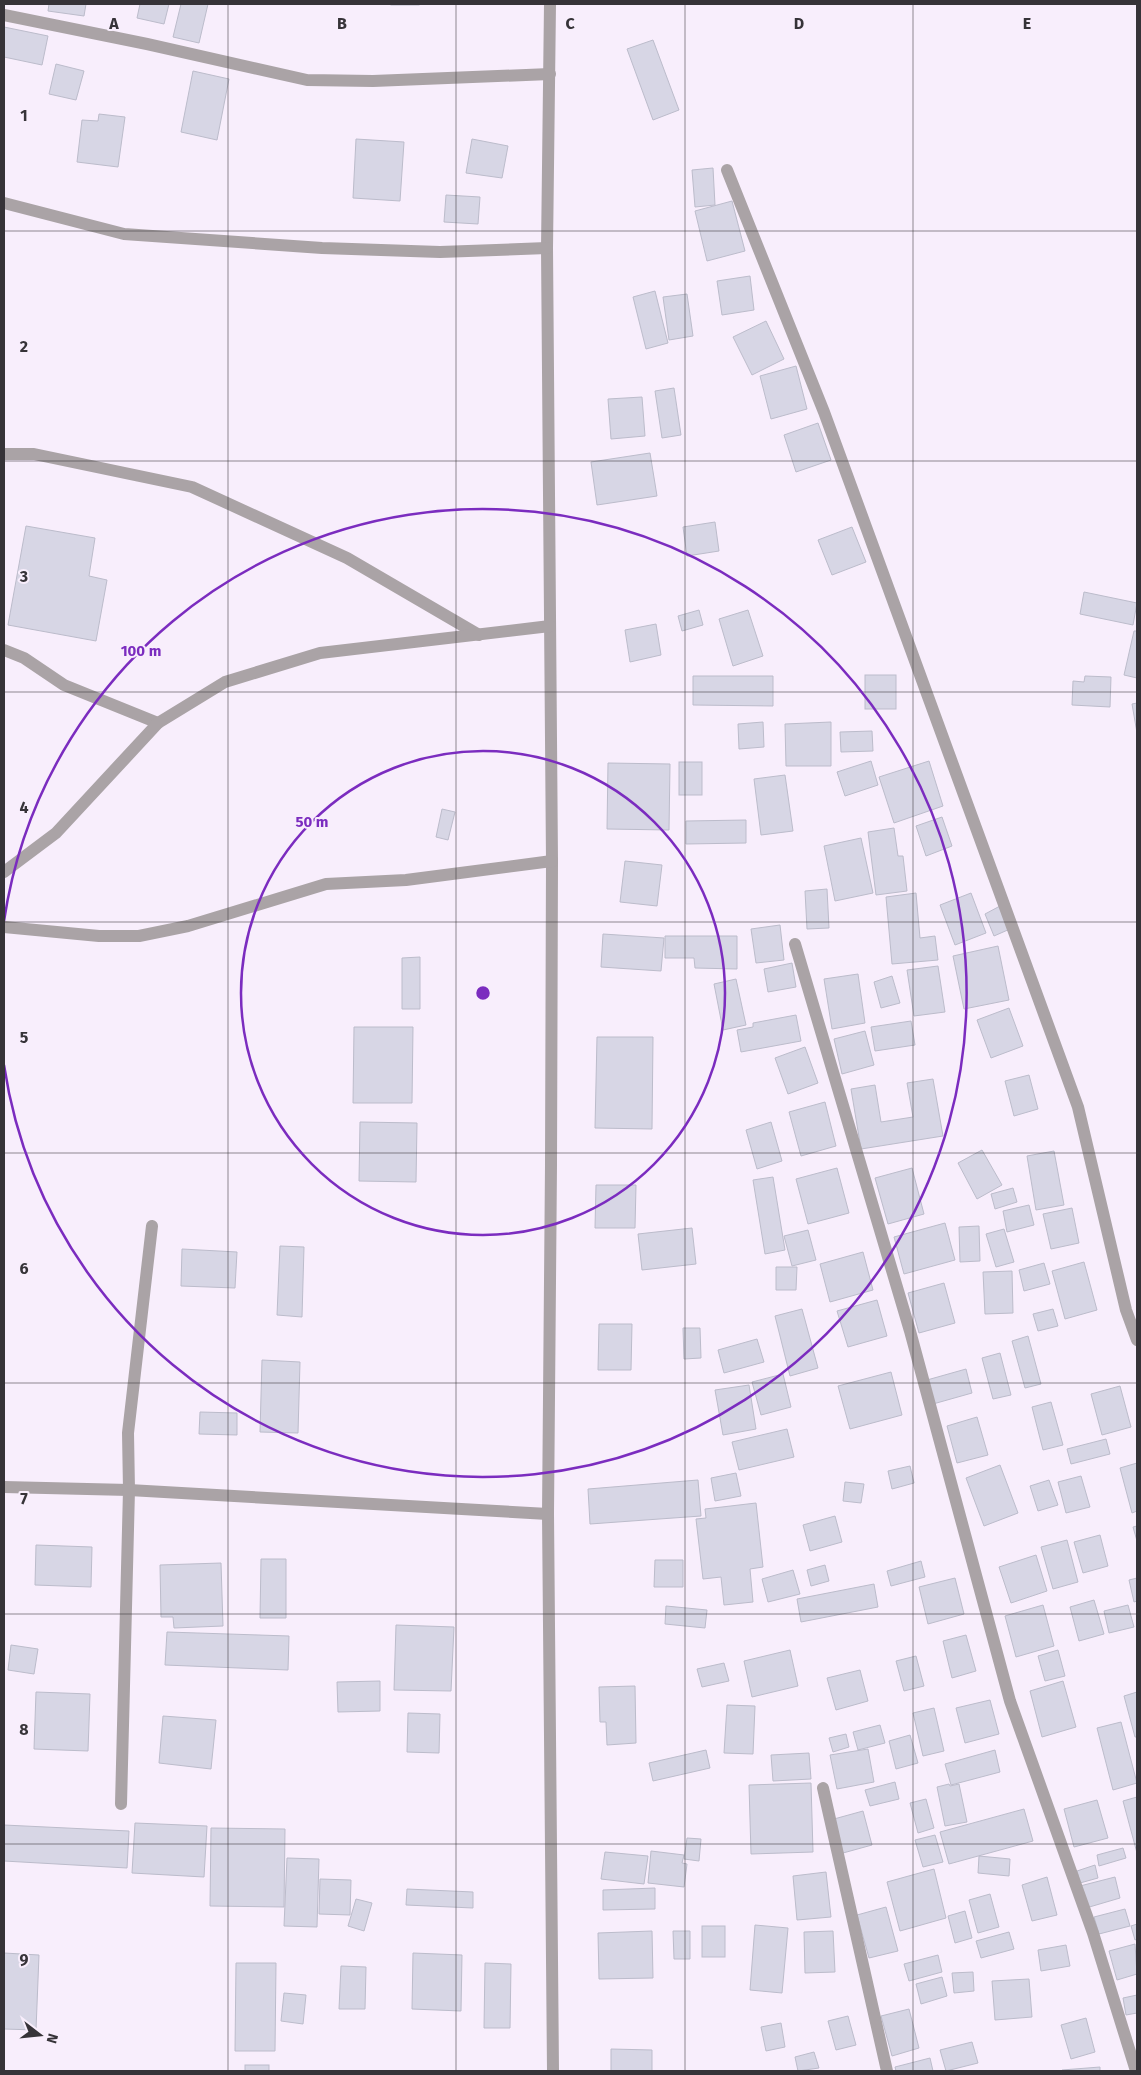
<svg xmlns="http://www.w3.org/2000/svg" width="1141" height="2075" viewBox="0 0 1141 2075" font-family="'Fira Sans',sans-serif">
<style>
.building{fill:#d7d6e5;stroke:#bcbccb}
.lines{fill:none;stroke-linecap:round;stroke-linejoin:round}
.minor{stroke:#aaa3a6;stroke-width:12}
.grid{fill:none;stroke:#363338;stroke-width:1;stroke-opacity:0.55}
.ring{fill:none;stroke:#7b2cbf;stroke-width:2.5}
.grid-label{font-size:16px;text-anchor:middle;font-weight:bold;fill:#363338;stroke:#f8eefc;stroke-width:4;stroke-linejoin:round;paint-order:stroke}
.centre{fill:#7b2cbf;stroke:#f8eefc;stroke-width:2.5}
.ring-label{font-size:15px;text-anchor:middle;font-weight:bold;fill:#7b2cbf;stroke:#f8eefc;stroke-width:4;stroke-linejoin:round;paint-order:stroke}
</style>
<rect width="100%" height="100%" fill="#f8eefc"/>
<g class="building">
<path d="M 49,4 L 86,4 L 84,16 L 48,11 Z"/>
<path d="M 140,4 L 169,4 L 164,24 L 137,18 Z"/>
<path d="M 181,4 L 208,4 L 199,43 L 173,37 Z"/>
<rect x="391" y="4" width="28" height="1"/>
<path d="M 4,27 L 48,36 L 42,65 L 4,57 Z"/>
<path d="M 653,40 L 679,110 L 653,120 L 627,49 Z"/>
<path d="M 56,64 L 84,71 L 76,100 L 49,94 Z"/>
<path d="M 193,71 L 229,79 L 217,140 L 181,132 Z"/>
<path d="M 99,114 L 125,117 L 118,167 L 77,162 L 82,120 L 98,121 Z"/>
<path d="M 356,139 L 404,142 L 400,201 L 353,198 Z"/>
<path d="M 472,139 L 508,146 L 502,178 L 466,173 Z"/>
<path d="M 713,168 L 715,205 L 695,207 L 692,170 Z"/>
<path d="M 446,195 L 480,197 L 478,224 L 444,222 Z"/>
<path d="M 732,201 L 745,251 L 707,261 L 695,211 Z"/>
<path d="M 750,276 L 754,310 L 722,315 L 717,281 Z"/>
<path d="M 655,291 L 668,343 L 646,349 L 633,297 Z"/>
<path d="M 687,294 L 693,336 L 669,340 L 663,297 Z"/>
<path d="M 766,321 L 784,359 L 752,375 L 733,337 Z"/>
<path d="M 796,366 L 807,409 L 771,419 L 760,376 Z"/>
<path d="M 674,388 L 681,435 L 662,438 L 655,391 Z"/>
<path d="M 642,397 L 645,436 L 611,439 L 608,399 Z"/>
<path d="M 818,423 L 831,460 L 796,472 L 784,435 Z"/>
<path d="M 650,453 L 657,496 L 597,505 L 591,462 Z"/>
<path d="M 715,522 L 719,551 L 687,556 L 683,527 Z"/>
<path d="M 26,526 L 95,538 L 89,576 L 107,580 L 96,641 L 8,625 Z"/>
<path d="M 852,527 L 866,562 L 832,575 L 818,540 Z"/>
<path d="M 1084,592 L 1137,603 L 1133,625 L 1080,614 Z"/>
<path d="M 699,610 L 703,625 L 682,631 L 678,616 Z"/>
<path d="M 748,610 L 763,656 L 733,666 L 719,619 Z"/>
<path d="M 656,624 L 661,655 L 630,662 L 625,630 Z"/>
<path d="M 1134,631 L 1137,631 L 1137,678 L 1124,675 Z"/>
<rect x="865" y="675" width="31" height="34"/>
<path d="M 693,676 L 773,676 L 773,706 L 693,705 Z"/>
<path d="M 1085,676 L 1111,677 L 1110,707 L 1072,705 L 1073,681 L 1084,682 Z"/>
<path d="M 1137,703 L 1137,733 L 1132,704 Z"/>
<path d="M 763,722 L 764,747 L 739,749 L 738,724 Z"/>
<path d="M 831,722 L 831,766 L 786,766 L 785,724 Z"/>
<path d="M 872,731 L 873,751 L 841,752 L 840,732 Z"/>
<path d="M 871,761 L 878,785 L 845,796 L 837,772 Z"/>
<path d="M 929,761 L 943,806 L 894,823 L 879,777 Z"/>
<rect x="679" y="762" width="23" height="33"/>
<path d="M 608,763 L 670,764 L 669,830 L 607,829 Z"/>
<path d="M 785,775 L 793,831 L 761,835 L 754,779 Z"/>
<path d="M 442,809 L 455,812 L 448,840 L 436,837 Z"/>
<path d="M 942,817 L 952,846 L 926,856 L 916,826 Z"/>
<path d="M 746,820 L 746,843 L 686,844 L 686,821 Z"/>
<path d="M 894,828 L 898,856 L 903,856 L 907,891 L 876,895 L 868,832 Z"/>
<path d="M 861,838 L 873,893 L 835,901 L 824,846 Z"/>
<path d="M 625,861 L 662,865 L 657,906 L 620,902 Z"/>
<path d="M 827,889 L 829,928 L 807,929 L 805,891 Z"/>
<path d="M 916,893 L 920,938 L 935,936 L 938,960 L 892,964 L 886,897 Z"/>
<path d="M 971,893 L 986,933 L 955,945 L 940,905 Z"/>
<path d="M 1000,906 L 1010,929 L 994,936 L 985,914 Z"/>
<path d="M 780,925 L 784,960 L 756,963 L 751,929 Z"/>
<path d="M 603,934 L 664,938 L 661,971 L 601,967 Z"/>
<path d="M 665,936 L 737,936 L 737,969 L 695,968 L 694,958 L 665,958 Z"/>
<path d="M 998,946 L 1009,1000 L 964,1009 L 953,956 Z"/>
<path d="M 420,957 L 420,1009 L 402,1009 L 402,958 Z"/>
<path d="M 792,963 L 796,987 L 768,992 L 764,969 Z"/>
<path d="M 938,966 L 945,1012 L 914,1016 L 907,970 Z"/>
<path d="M 858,974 L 865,1023 L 832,1029 L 824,979 Z"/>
<path d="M 892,976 L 900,1003 L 881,1008 L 874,982 Z"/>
<path d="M 736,979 L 746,1025 L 723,1030 L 714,984 Z"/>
<path d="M 1009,1008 L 1023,1046 L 991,1058 L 977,1020 Z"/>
<path d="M 796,1015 L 801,1041 L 741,1052 L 737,1030 L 753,1027 L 753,1023 Z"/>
<path d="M 911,1021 L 915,1045 L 875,1051 L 871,1027 Z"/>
<path d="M 354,1027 L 413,1027 L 412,1103 L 353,1103 Z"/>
<path d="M 865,1031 L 874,1065 L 842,1074 L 834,1039 Z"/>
<path d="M 597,1037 L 653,1037 L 652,1129 L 595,1128 Z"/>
<path d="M 805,1047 L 818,1083 L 788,1094 L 775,1058 Z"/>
<path d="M 1029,1075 L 1038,1109 L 1014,1116 L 1005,1081 Z"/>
<path d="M 933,1079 L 943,1136 L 861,1149 L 851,1089 L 875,1085 L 881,1122 L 913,1117 L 907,1083 Z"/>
<path d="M 825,1102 L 836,1146 L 801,1156 L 789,1112 Z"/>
<path d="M 360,1122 L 417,1123 L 416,1182 L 359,1181 Z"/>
<path d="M 771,1122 L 782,1161 L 757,1169 L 746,1130 Z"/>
<path d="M 982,1150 L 1002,1185 L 977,1199 L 958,1163 Z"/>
<path d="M 1054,1151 L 1064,1205 L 1036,1210 L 1027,1156 Z"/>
<path d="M 837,1168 L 849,1213 L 808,1224 L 796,1179 Z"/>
<path d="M 912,1168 L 924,1214 L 888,1224 L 875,1178 Z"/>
<path d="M 773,1177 L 785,1250 L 765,1254 L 753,1180 Z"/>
<path d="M 596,1185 L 636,1185 L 635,1228 L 595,1228 Z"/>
<path d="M 1013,1188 L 1017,1202 L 995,1209 L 991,1194 Z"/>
<path d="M 1029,1205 L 1034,1225 L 1007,1232 L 1003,1211 Z"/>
<path d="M 1072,1208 L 1079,1243 L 1051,1249 L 1043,1214 Z"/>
<path d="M 945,1223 L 955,1260 L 904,1274 L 894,1237 Z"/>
<path d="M 979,1226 L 980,1261 L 960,1262 L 959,1227 Z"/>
<path d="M 692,1228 L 696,1264 L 642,1270 L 638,1234 Z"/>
<path d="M 1004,1229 L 1014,1262 L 996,1267 L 986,1234 Z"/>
<path d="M 808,1230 L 816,1260 L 792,1266 L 784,1236 Z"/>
<path d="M 280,1246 L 304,1247 L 302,1317 L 277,1315 Z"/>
<path d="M 182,1249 L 237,1252 L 235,1288 L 181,1286 Z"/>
<path d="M 863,1252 L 873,1290 L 830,1302 L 820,1264 Z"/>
<path d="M 1084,1262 L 1097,1310 L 1065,1319 L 1052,1271 Z"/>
<path d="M 1044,1263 L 1050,1284 L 1024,1291 L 1019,1270 Z"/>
<path d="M 776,1267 L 797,1267 L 796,1290 L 776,1290 Z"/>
<path d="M 1012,1271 L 1013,1313 L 985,1314 L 983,1272 Z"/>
<path d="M 944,1283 L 955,1323 L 919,1333 L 908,1293 Z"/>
<path d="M 877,1300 L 887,1336 L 848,1347 L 837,1311 Z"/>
<path d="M 802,1309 L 818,1368 L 790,1376 L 775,1316 Z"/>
<path d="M 1053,1309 L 1058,1326 L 1038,1331 L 1033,1314 Z"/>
<path d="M 599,1324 L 632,1324 L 631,1370 L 598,1370 Z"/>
<path d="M 683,1328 L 700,1328 L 701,1358 L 684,1359 Z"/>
<path d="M 1028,1336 L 1041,1384 L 1025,1388 L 1012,1341 Z"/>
<path d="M 757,1339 L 764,1362 L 724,1373 L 718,1350 Z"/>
<path d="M 1000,1353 L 1011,1395 L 993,1399 L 982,1358 Z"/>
<path d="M 262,1360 L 300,1362 L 298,1433 L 260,1432 Z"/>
<path d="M 966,1369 L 972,1393 L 933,1404 L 927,1380 Z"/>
<path d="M 891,1372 L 902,1415 L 850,1429 L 838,1386 Z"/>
<path d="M 783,1374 L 791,1407 L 761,1415 L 752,1382 Z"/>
<path d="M 749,1385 L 756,1429 L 723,1435 L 715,1390 Z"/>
<path d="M 1120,1386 L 1131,1427 L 1102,1435 L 1091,1394 Z"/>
<path d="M 1051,1402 L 1063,1445 L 1043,1450 L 1032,1407 Z"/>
<path d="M 200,1412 L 237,1413 L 237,1435 L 199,1434 Z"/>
<path d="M 977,1417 L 988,1455 L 957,1463 L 947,1426 Z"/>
<path d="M 787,1429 L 794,1457 L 739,1470 L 732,1442 Z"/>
<path d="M 1106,1439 L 1110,1454 L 1071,1464 L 1067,1449 Z"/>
<path d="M 1137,1463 L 1137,1511 L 1132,1513 L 1120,1468 Z"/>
<path d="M 1000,1465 L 1018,1513 L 984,1526 L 966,1478 Z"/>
<path d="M 910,1466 L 914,1483 L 892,1489 L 888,1471 Z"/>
<path d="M 736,1473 L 741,1496 L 715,1501 L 711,1478 Z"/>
<path d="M 1081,1476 L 1090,1507 L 1066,1513 L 1058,1482 Z"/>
<path d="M 698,1480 L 701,1516 L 590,1524 L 588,1489 Z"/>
<path d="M 1049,1480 L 1058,1505 L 1038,1511 L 1030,1486 Z"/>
<path d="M 845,1482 L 864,1484 L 861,1503 L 843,1501 Z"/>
<path d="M 756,1503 L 763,1567 L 750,1569 L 753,1602 L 724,1605 L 721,1577 L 703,1579 L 696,1519 L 706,1518 L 705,1509 Z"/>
<path d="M 835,1516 L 842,1542 L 810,1551 L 803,1525 Z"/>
<path d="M 1137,1526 L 1137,1541 L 1133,1527 Z"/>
<path d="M 1100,1535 L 1108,1566 L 1083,1573 L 1074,1542 Z"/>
<path d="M 1067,1540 L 1078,1582 L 1053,1589 L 1041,1547 Z"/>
<path d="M 36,1545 L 92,1547 L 91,1587 L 35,1585 Z"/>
<path d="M 1036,1555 L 1047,1591 L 1011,1603 L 999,1567 Z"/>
<path d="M 261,1559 L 286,1559 L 286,1618 L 260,1618 Z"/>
<path d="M 655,1560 L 683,1560 L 683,1587 L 654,1587 Z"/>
<path d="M 921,1561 L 925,1577 L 891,1586 L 887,1571 Z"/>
<path d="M 221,1563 L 223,1626 L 174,1628 L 173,1617 L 161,1617 L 160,1565 Z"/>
<path d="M 825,1565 L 829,1581 L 811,1586 L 807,1570 Z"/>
<path d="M 793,1570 L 800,1594 L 768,1602 L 762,1579 Z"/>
<path d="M 955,1578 L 964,1614 L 928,1624 L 919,1587 Z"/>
<path d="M 1137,1578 L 1137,1601 L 1134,1602 L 1129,1580 Z"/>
<path d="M 874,1584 L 878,1607 L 801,1622 L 797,1599 Z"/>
<path d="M 1094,1600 L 1104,1634 L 1079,1641 L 1070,1607 Z"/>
<path d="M 1043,1605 L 1054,1646 L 1016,1657 L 1005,1616 Z"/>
<path d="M 1128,1605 L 1134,1627 L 1109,1633 L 1104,1611 Z"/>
<path d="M 666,1606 L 707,1610 L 705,1628 L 665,1624 Z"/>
<path d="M 396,1625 L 454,1627 L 451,1691 L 394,1690 Z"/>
<path d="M 167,1632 L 289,1636 L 288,1670 L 165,1665 Z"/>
<path d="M 966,1635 L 976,1671 L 952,1678 L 943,1641 Z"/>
<path d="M 11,1645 L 38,1649 L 34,1674 L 8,1670 Z"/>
<path d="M 790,1650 L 798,1686 L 752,1697 L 744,1661 Z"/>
<path d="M 1058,1650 L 1065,1676 L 1045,1681 L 1038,1656 Z"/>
<path d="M 916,1656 L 924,1686 L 904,1691 L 896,1661 Z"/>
<path d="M 724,1663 L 729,1681 L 702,1687 L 697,1669 Z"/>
<path d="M 860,1670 L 868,1701 L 836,1710 L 827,1678 Z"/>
<path d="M 380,1681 L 380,1711 L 338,1712 L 337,1682 Z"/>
<path d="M 1063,1681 L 1076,1727 L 1042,1737 L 1030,1691 Z"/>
<path d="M 635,1686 L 636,1743 L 607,1745 L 606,1722 L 600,1722 L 599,1687 Z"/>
<path d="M 36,1692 L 90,1694 L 88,1751 L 34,1749 Z"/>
<path d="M 1137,1692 L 1137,1737 L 1135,1737 L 1124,1696 Z"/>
<path d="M 990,1700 L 999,1734 L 965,1743 L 956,1708 Z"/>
<path d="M 727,1705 L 755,1706 L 753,1754 L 724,1753 Z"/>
<path d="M 934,1708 L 944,1751 L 923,1756 L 913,1713 Z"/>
<path d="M 408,1713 L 440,1714 L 439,1753 L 407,1752 Z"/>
<path d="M 163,1716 L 216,1720 L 211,1769 L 159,1763 Z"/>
<path d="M 1121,1722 L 1137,1783 L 1113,1790 L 1097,1728 Z"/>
<path d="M 880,1725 L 885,1743 L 858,1750 L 853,1732 Z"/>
<path d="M 846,1734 L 849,1747 L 833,1752 L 829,1738 Z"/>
<path d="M 910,1735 L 918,1763 L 896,1769 L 889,1741 Z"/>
<path d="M 868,1749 L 874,1782 L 837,1789 L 830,1755 Z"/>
<path d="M 706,1750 L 710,1768 L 653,1781 L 649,1763 Z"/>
<path d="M 995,1750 L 1000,1772 L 951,1785 L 945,1764 Z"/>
<path d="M 809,1753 L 811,1779 L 773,1781 L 771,1755 Z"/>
<path d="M 895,1782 L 899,1799 L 870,1806 L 865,1790 Z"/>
<path d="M 811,1783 L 813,1852 L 751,1854 L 749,1785 Z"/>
<path d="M 949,1784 L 950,1786 L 959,1784 L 967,1822 L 945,1826 L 937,1787 Z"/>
<path d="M 1137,1797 L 1137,1853 L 1123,1801 Z"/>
<path d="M 926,1799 L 934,1828 L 918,1833 L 910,1803 Z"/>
<path d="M 1097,1800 L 1108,1838 L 1074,1847 L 1064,1809 Z"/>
<path d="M 1024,1809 L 1033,1841 L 949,1864 L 940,1832 Z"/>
<path d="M 863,1811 L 872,1845 L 843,1853 L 834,1819 Z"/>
<path d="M 135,1823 L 207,1826 L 204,1877 L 132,1873 Z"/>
<path d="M 4,1825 L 129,1831 L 127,1868 L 4,1861 Z"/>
<path d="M 211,1828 L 285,1829 L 284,1907 L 210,1906 Z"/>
<path d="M 935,1835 L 943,1862 L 923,1867 L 915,1840 Z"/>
<path d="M 687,1838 L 701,1839 L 699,1861 L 684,1859 Z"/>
<path d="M 1123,1848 L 1126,1858 L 1099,1866 L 1097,1855 Z"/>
<path d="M 651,1851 L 684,1855 L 682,1863 L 687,1864 L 684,1887 L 648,1883 Z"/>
<path d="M 605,1852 L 648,1856 L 644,1884 L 601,1879 Z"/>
<path d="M 979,1856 L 1010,1859 L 1009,1876 L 978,1873 Z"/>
<path d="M 287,1858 L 319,1859 L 317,1927 L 284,1926 Z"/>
<path d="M 1095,1865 L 1098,1878 L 1080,1883 L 1077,1871 Z"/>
<path d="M 934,1869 L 946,1918 L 900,1931 L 887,1882 Z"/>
<path d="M 826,1872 L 831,1917 L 797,1920 L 793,1876 Z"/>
<path d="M 1047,1877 L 1057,1915 L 1032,1921 L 1022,1885 Z"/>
<path d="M 1115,1877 L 1120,1898 L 1086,1908 L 1080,1886 Z"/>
<path d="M 320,1879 L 351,1880 L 350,1915 L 319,1914 Z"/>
<path d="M 655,1888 L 655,1909 L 603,1910 L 603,1890 Z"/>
<path d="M 407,1889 L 473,1892 L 473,1908 L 406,1905 Z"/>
<path d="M 990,1894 L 999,1927 L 978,1933 L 969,1900 Z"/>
<path d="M 356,1899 L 372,1903 L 364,1931 L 348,1926 Z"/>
<path d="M 886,1907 L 898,1951 L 869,1958 L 857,1915 Z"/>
<path d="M 1125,1909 L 1130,1926 L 1099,1934 L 1094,1917 Z"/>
<path d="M 965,1911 L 972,1938 L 955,1943 L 948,1916 Z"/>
<path d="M 1137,1924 L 1137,1939 L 1135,1940 L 1131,1926 Z"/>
<path d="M 755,1925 L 788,1928 L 782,1993 L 750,1990 Z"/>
<rect x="702" y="1926" width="23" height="31"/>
<path d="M 652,1931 L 653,1978 L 599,1979 L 598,1933 Z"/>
<path d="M 673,1931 L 690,1931 L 690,1959 L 674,1959 Z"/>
<path d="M 833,1931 L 835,1972 L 805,1973 L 804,1932 Z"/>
<path d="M 1009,1932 L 1014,1949 L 981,1958 L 976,1941 Z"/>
<path d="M 1135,1944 L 1137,1974 L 1117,1980 L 1109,1951 Z"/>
<path d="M 1066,1945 L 1070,1966 L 1041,1971 L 1038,1950 Z"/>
<path d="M 4,1953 L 39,1955 L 36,2030 L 4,2029 Z"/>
<path d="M 413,1953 L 462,1955 L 461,2011 L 412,2009 Z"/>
<path d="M 938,1955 L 942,1972 L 909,1981 L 904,1964 Z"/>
<path d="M 236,1963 L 276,1963 L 275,2051 L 235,2051 Z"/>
<path d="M 485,1963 L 511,1964 L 510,2028 L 484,2028 Z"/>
<path d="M 341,1966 L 366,1967 L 365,2009 L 339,2009 Z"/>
<path d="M 973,1972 L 974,1991 L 954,1993 L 952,1973 Z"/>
<path d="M 942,1977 L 947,1996 L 921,2004 L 916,1984 Z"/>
<path d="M 1029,1979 L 1032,2017 L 995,2020 L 992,1981 Z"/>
<path d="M 284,1993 L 306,1995 L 303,2024 L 281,2021 Z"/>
<path d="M 1137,1995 L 1137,2013 L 1126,2015 L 1123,1998 Z"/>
<path d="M 909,2009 L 919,2048 L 892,2056 L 881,2016 Z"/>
<path d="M 848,2016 L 856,2045 L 836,2050 L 828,2021 Z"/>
<path d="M 1086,2018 L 1095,2052 L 1071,2059 L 1061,2025 Z"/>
<path d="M 781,2023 L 785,2047 L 766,2051 L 761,2027 Z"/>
<path d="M 972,2042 L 978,2063 L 946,2071 L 940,2050 Z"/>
<path d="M 611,2049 L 652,2050 L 652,2071 L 611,2071 Z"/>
<path d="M 814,2052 L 819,2068 L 798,2071 L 795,2057 Z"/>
<path d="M 930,2058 L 933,2071 L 896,2071 L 895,2067 Z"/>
<rect x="245" y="2065" width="24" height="6"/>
<path d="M 1100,2067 L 1100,2071 L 1062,2071 L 1062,2070 Z"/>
</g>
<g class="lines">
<g class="minor">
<path d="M 550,4 L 547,248 L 552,861 L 551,1165 L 548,1514 L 553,2071"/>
<path d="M 4,15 L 147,44 L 307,80 L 373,81 L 550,74"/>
<path d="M 727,170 L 824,412 L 1078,1107 L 1126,1310 L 1137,1340"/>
<path d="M 4,203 L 124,234 L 322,248 L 440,252 L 547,248"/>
<path d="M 4,454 L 34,454 L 192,487 L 347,558 L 479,635"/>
<path d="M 4,650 L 24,658 L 64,685 L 158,723"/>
<path d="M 4,872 L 56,833 L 158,723 L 225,682 L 320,653 L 550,626"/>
<path d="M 4,927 L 99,936 L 139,936 L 188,926 L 326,884 L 406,880 L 552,861"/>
<path d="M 795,944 L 910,1331 L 1010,1701 L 1093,1933 L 1136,2071"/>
<path d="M 4,1487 L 129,1490 L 548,1514"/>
<path d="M 823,1788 L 887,2071"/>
<path d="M 121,1804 L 129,1490 L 128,1433 L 152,1226"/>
</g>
</g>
<path class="grid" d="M 228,4 L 228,2071M 456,4 L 456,2071M 685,4 L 685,2071M 913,4 L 913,2071M 4,231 L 1137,231M 4,461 L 1137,461M 4,692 L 1137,692M 4,922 L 1137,922M 4,1153 L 1137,1153M 4,1383 L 1137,1383M 4,1614 L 1137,1614M 4,1844 L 1137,1844"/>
<g class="ring">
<circle cx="483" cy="993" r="242"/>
<path d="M4 921A484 484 0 1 1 4 1065"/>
</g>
<g class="grid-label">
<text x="114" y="29">A</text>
<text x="342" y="29">B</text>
<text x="570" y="29">C</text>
<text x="799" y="29">D</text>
<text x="1027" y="29">E</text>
<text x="24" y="121">1</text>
<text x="24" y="352">2</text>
<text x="24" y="582">3</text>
<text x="24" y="813">4</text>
<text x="24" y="1043">5</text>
<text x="24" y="1274">6</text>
<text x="24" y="1504">7</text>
<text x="24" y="1735">8</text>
<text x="24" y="1965">9</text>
</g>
<circle cx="483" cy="993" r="8" class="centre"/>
<g class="ring-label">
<text x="141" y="656">100 m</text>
<text x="312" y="827">50 m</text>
</g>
<rect width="1141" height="2075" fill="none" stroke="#363338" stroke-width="10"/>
<g transform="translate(40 2035) rotate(106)" stroke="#f8eefc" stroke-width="4" paint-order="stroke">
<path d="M0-4L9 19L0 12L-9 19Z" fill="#363338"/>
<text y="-8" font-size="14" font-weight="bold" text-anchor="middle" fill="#363338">N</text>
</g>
</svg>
